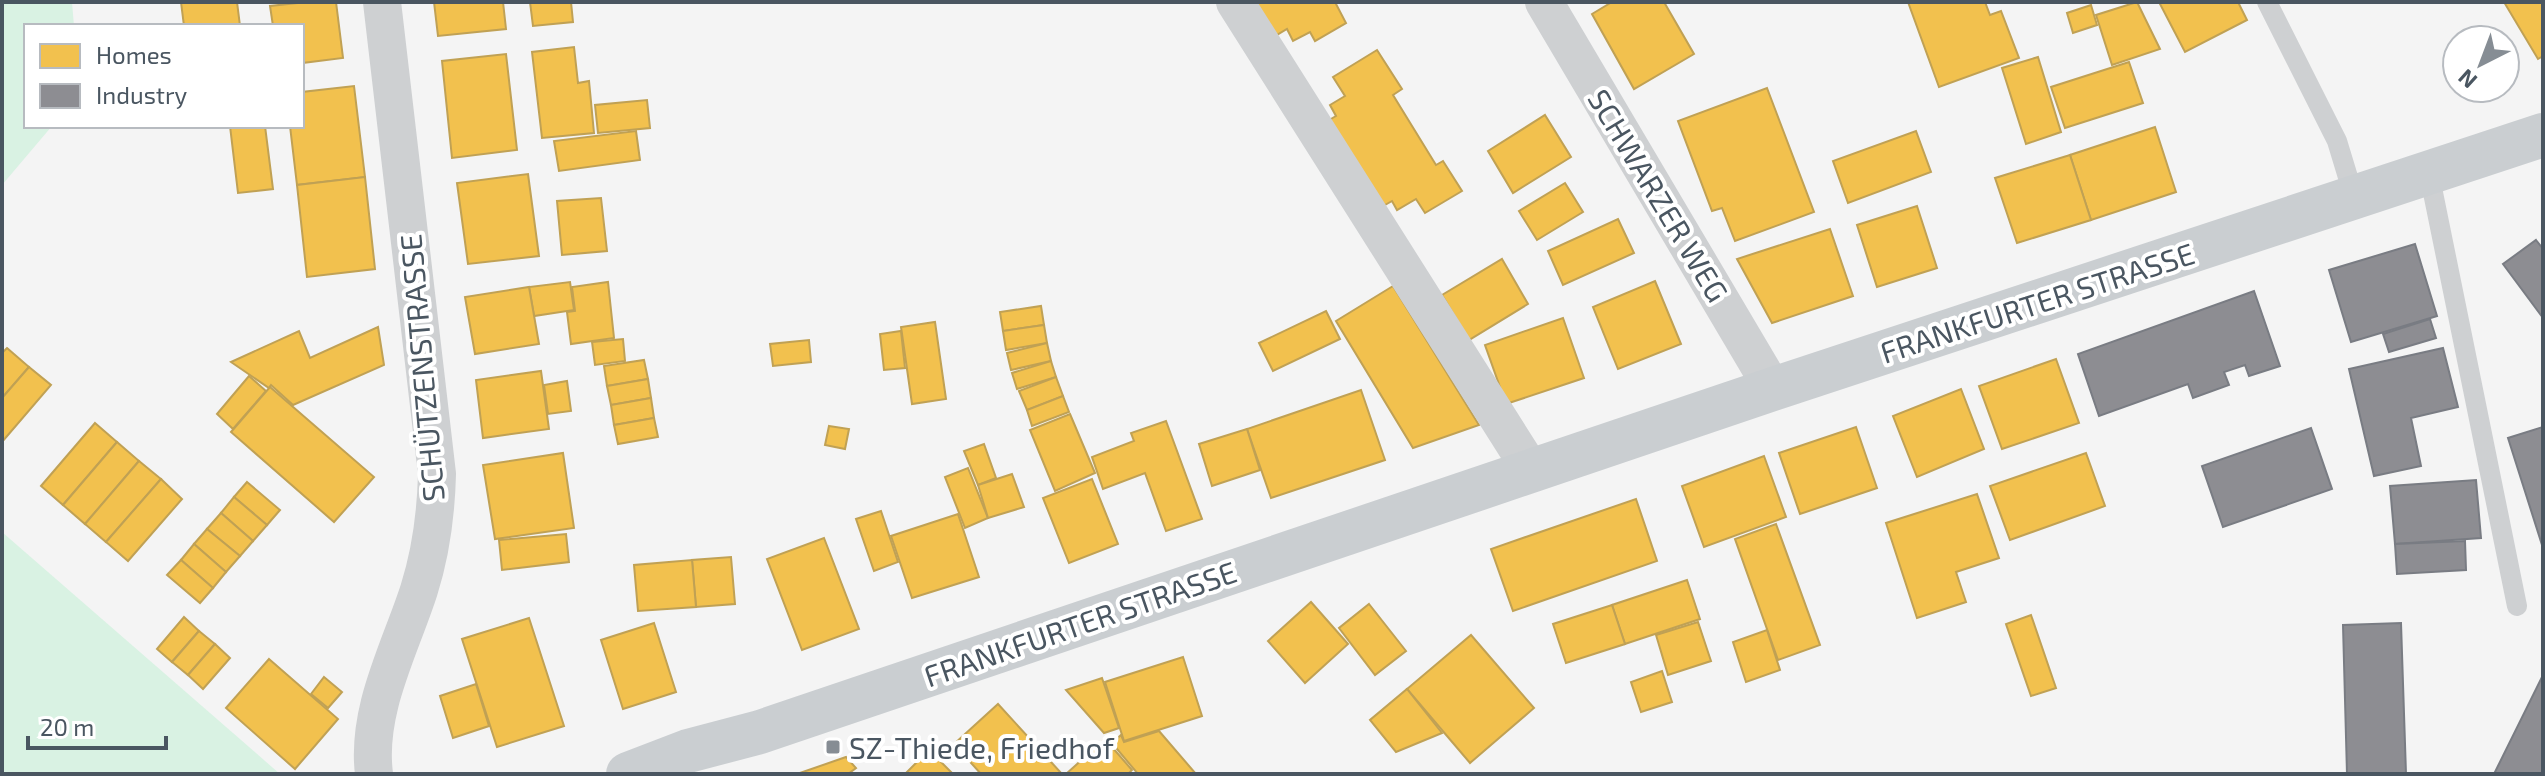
<svg xmlns="http://www.w3.org/2000/svg" width="2545" height="776" viewBox="0 0 2545 776" font-family="'Exo 2',sans-serif">
<style>
.green{fill:#d9f2e3}
.homes{fill:#f2c14e;stroke:#c0a154;stroke-width:2}
.industry{fill:#8d8d92;stroke:#797c83;stroke-width:2}
.lines{fill:none;stroke-linecap:round;stroke-linejoin:round}
.service{stroke:#ced0d2;stroke-width:20}
.minor{stroke:#ced0d2;stroke-width:38}
.primary{stroke:#caced1;stroke-width:44}
.poi-dot{fill:#868d94;stroke:#fff;stroke-width:3}
.labels{text-anchor:middle;dominant-baseline:central;stroke-width:8;stroke-linejoin:round;paint-order:stroke}
.street-label{font-size:30px;fill:#4a5661;stroke:#fff}
.poi-label{font-size:30px;fill:#4a5661;stroke:#fff;text-anchor:start}
</style>
<rect width="100%" height="100%" fill="#f4f4f4"/>
<g class="green">
<path d="M 2,2 L 72,2 L 74,26 L 26,26 L 26,126 L 52,126 L 2,185 Z"/>
<path d="M 2,532 L 280,774 L 2,774 Z"/>
</g>
<g class="homes">
<path d="M 181,2 L 237,2 L 240,26 L 184,26 Z"/>
<path d="M 307,2 L 336,2 L 343,58 L 302,63 L 302,26 L 273,26 L 270,6 Z"/>
<path d="M 434,2 L 503,2 L 506,29 L 438,36 Z"/>
<path d="M 530,2 L 571,2 L 573,22 L 533,26 Z"/>
<path d="M 1256,2 L 1335,2 L 1346,23 L 1315,41 L 1310,32 L 1293,41 L 1287,29 L 1275,36 Z"/>
<path d="M 1612,2 L 1664,2 L 1694,54 L 1634,89 L 1592,14 Z"/>
<path d="M 1908,2 L 1985,2 L 1990,15 L 2001,11 L 2019,58 L 1939,87 Z"/>
<path d="M 2137,2 L 2160,49 L 2112,65 L 2096,15 Z"/>
<path d="M 2159,2 L 2238,2 L 2247,20 L 2185,52 Z"/>
<path d="M 2504,2 L 2543,2 L 2543,56 L 2538,59 Z"/>
<path d="M 2091,5 L 2097,25 L 2073,33 L 2067,13 Z"/>
<path d="M 574,47 L 578,83 L 589,81 L 594,133 L 542,138 L 532,52 Z"/>
<path d="M 1377,50 L 1402,89 L 1393,95 L 1436,165 L 1443,161 L 1462,191 L 1425,213 L 1416,199 L 1397,210 L 1392,201 L 1378,209 L 1324,123 L 1336,116 L 1330,105 L 1345,96 L 1333,77 Z"/>
<path d="M 506,54 L 517,150 L 452,158 L 442,61 Z"/>
<path d="M 2038,57 L 2061,132 L 2026,144 L 2002,68 Z"/>
<path d="M 2129,62 L 2143,103 L 2065,128 L 2051,87 Z"/>
<path d="M 354,86 L 365,177 L 297,185 L 290,126 L 302,126 L 302,92 Z"/>
<path d="M 1767,88 L 1814,212 L 1735,241 L 1722,208 L 1712,211 L 1678,121 Z"/>
<path d="M 647,100 L 650,128 L 598,133 L 595,105 Z"/>
<path d="M 1545,115 L 1571,157 L 1513,193 L 1488,151 Z"/>
<path d="M 230,126 L 265,126 L 273,189 L 238,193 Z"/>
<path d="M 2155,127 L 2176,192 L 2091,220 L 2070,155 Z"/>
<path d="M 636,131 L 640,160 L 559,171 L 554,141 Z"/>
<path d="M 1916,131 L 1931,172 L 1848,203 L 1833,161 Z"/>
<path d="M 2070,155 L 2091,220 L 2017,243 L 1995,178 Z"/>
<path d="M 528,174 L 539,256 L 468,264 L 457,183 Z"/>
<path d="M 365,177 L 375,269 L 307,277 L 297,185 Z"/>
<path d="M 1565,183 L 1583,212 L 1537,240 L 1519,211 Z"/>
<path d="M 601,198 L 607,251 L 562,255 L 557,201 Z"/>
<path d="M 1917,206 L 1937,268 L 1877,287 L 1857,225 Z"/>
<path d="M 1618,219 L 1634,253 L 1563,285 L 1548,251 Z"/>
<path d="M 1830,229 L 1853,296 L 1772,323 L 1737,259 Z"/>
<path d="M 1502,259 L 1528,304 L 1469,340 L 1442,295 Z"/>
<path d="M 1655,281 L 1681,344 L 1618,369 L 1593,307 Z"/>
<path d="M 570,282 L 574,310 L 534,316 L 529,287 Z"/>
<path d="M 608,282 L 614,338 L 571,344 L 567,312 L 575,311 L 572,287 Z"/>
<path d="M 1393,286 L 1479,425 L 1413,448 L 1336,321 Z"/>
<path d="M 529,287 L 539,344 L 475,354 L 465,297 Z"/>
<path d="M 1041,306 L 1044,325 L 1003,331 L 1000,312 Z"/>
<path d="M 1326,311 L 1340,339 L 1273,371 L 1259,343 Z"/>
<path d="M 1563,318 L 1584,378 L 1506,404 L 1485,345 Z"/>
<path d="M 935,322 L 946,399 L 912,404 L 901,327 Z"/>
<path d="M 1044,325 L 1047,343 L 1006,350 L 1003,331 Z"/>
<path d="M 378,327 L 384,365 L 293,405 L 271,385 L 269,388 L 231,362 L 299,331 L 310,358 Z"/>
<path d="M 901,331 L 905,368 L 884,370 L 880,334 Z"/>
<path d="M 623,339 L 625,361 L 595,365 L 592,342 Z"/>
<path d="M 809,340 L 811,362 L 773,366 L 770,344 Z"/>
<path d="M 1047,343 L 1051,361 L 1011,370 L 1007,353 Z"/>
<path d="M 7,348 L 29,367 L 2,398 L 2,353 Z"/>
<path d="M 2056,359 L 2079,423 L 2002,449 L 1979,386 Z"/>
<path d="M 644,360 L 648,379 L 607,386 L 604,366 Z"/>
<path d="M 1051,361 L 1056,377 L 1017,389 L 1012,373 Z"/>
<path d="M 29,367 L 51,385 L 2,442 L 2,398 Z"/>
<path d="M 541,371 L 549,429 L 483,438 L 476,380 Z"/>
<path d="M 249,376 L 266,391 L 233,429 L 217,414 Z"/>
<path d="M 1056,377 L 1063,396 L 1027,410 L 1019,391 Z"/>
<path d="M 648,379 L 651,398 L 611,405 L 607,386 Z"/>
<path d="M 567,381 L 571,411 L 548,414 L 544,385 Z"/>
<path d="M 270,387 L 374,477 L 334,522 L 231,432 Z"/>
<path d="M 1961,389 L 1984,449 L 1917,477 L 1893,416 Z"/>
<path d="M 1361,390 L 1385,460 L 1271,498 L 1247,429 Z"/>
<path d="M 1063,396 L 1069,412 L 1032,426 L 1027,410 Z"/>
<path d="M 651,398 L 654,418 L 614,425 L 611,405 Z"/>
<path d="M 1070,414 L 1095,473 L 1055,491 L 1030,430 Z"/>
<path d="M 654,418 L 658,437 L 618,444 L 614,425 Z"/>
<path d="M 1166,421 L 1202,519 L 1166,531 L 1145,473 L 1103,489 L 1092,457 L 1134,441 L 1131,433 Z"/>
<path d="M 95,423 L 117,442 L 63,505 L 41,486 Z"/>
<path d="M 829,426 L 849,429 L 845,449 L 825,445 Z"/>
<path d="M 1856,427 L 1877,488 L 1800,514 L 1779,453 Z"/>
<path d="M 1247,429 L 1260,470 L 1212,486 L 1199,444 Z"/>
<path d="M 117,442 L 139,461 L 85,524 L 63,505 Z"/>
<path d="M 984,444 L 996,478 L 978,485 L 964,451 Z"/>
<path d="M 563,453 L 574,528 L 495,539 L 483,465 Z"/>
<path d="M 2086,453 L 2105,506 L 2010,540 L 1990,486 Z"/>
<path d="M 1764,456 L 1786,517 L 1704,547 L 1682,486 Z"/>
<path d="M 139,461 L 161,479 L 106,542 L 85,524 Z"/>
<path d="M 968,468 L 988,518 L 965,528 L 945,477 Z"/>
<path d="M 1012,474 L 1024,507 L 988,518 L 978,485 Z"/>
<path d="M 161,479 L 182,499 L 128,561 L 106,542 Z"/>
<path d="M 1092,479 L 1118,544 L 1069,563 L 1043,498 Z"/>
<path d="M 247,482 L 280,510 L 267,525 L 234,497 Z"/>
<path d="M 1977,494 L 1999,558 L 1956,572 L 1966,602 L 1917,618 L 1886,523 Z"/>
<path d="M 234,497 L 267,525 L 253,541 L 221,513 Z"/>
<path d="M 1636,499 L 1657,561 L 1513,611 L 1491,549 Z"/>
<path d="M 881,511 L 898,562 L 874,571 L 856,519 Z"/>
<path d="M 221,513 L 253,541 L 240,556 L 207,529 Z"/>
<path d="M 958,514 L 979,577 L 912,598 L 891,536 Z"/>
<path d="M 1776,524 L 1820,645 L 1778,660 L 1735,539 Z"/>
<path d="M 207,529 L 240,556 L 226,572 L 194,544 Z"/>
<path d="M 566,534 L 569,562 L 502,570 L 499,540 Z"/>
<path d="M 824,538 L 859,629 L 802,650 L 767,559 Z"/>
<path d="M 194,544 L 226,572 L 213,588 L 181,560 Z"/>
<path d="M 731,557 L 735,604 L 696,607 L 692,560 Z"/>
<path d="M 181,560 L 213,588 L 200,603 L 167,575 Z"/>
<path d="M 692,560 L 696,607 L 638,611 L 634,565 Z"/>
<path d="M 1687,580 L 1700,619 L 1625,644 L 1612,605 Z"/>
<path d="M 1311,602 L 1348,644 L 1305,683 L 1268,641 Z"/>
<path d="M 1369,604 L 1406,651 L 1375,675 L 1339,628 Z"/>
<path d="M 1612,605 L 1625,644 L 1566,663 L 1553,624 Z"/>
<path d="M 2031,615 L 2056,688 L 2031,696 L 2006,624 Z"/>
<path d="M 184,617 L 199,631 L 172,662 L 157,649 Z"/>
<path d="M 529,618 L 564,726 L 497,747 L 462,639 Z"/>
<path d="M 1698,622 L 1711,661 L 1668,675 L 1656,635 Z"/>
<path d="M 654,623 L 676,692 L 623,709 L 601,640 Z"/>
<path d="M 1767,630 L 1780,670 L 1746,682 L 1733,642 Z"/>
<path d="M 199,631 L 215,644 L 188,675 L 172,662 Z"/>
<path d="M 1471,635 L 1534,708 L 1470,763 L 1407,689 Z"/>
<path d="M 215,644 L 230,658 L 203,689 L 188,675 Z"/>
<path d="M 1183,657 L 1202,716 L 1124,741 L 1105,682 Z"/>
<path d="M 269,659 L 338,719 L 295,769 L 226,708 Z"/>
<path d="M 1662,671 L 1672,702 L 1641,712 L 1631,682 Z"/>
<path d="M 324,677 L 342,692 L 328,708 L 311,694 Z"/>
<path d="M 1102,678 L 1119,728 L 1104,733 L 1066,690 Z"/>
<path d="M 476,684 L 489,726 L 453,738 L 440,696 Z"/>
<path d="M 1407,689 L 1442,733 L 1396,752 L 1370,720 Z"/>
<path d="M 998,704 L 1062,774 L 981,774 L 954,744 Z"/>
<path d="M 1159,731 L 1196,774 L 1138,774 L 1112,743 L 1121,735 L 1124,742 Z"/>
<path d="M 1105,739 L 1132,770 L 1128,774 L 1066,774 Z"/>
<path d="M 929,750 L 953,774 L 905,774 Z"/>
<path d="M 846,757 L 856,768 L 848,774 L 797,774 Z"/>
</g>
<g class="industry">
<path d="M 2536,240 L 2543,249 L 2543,318 L 2503,264 Z"/>
<path d="M 2415,244 L 2437,316 L 2351,342 L 2329,270 Z"/>
<path d="M 2254,291 L 2280,366 L 2249,376 L 2245,365 L 2224,372 L 2229,385 L 2193,398 L 2188,384 L 2099,416 L 2078,354 Z"/>
<path d="M 2430,319 L 2436,338 L 2389,352 L 2383,334 Z"/>
<path d="M 2443,348 L 2458,407 L 2411,418 L 2421,466 L 2374,476 L 2349,369 Z"/>
<path d="M 2543,427 L 2543,548 L 2508,438 Z"/>
<path d="M 2311,428 L 2332,489 L 2223,527 L 2202,466 Z"/>
<path d="M 2476,480 L 2481,538 L 2395,544 L 2390,486 Z"/>
<path d="M 2465,541 L 2466,570 L 2397,574 L 2395,544 Z"/>
<path d="M 2401,623 L 2406,774 L 2347,774 L 2343,625 Z"/>
<path d="M 2543,675 L 2543,774 L 2494,774 Z"/>
</g>
<g class="lines">
<g class="service">
<path d="M 2267,2 L 2337,141 L 2354,197"/>
<path d="M 2429,173 L 2517,606"/>
</g>
<g class="minor">
<path d="M 1235,2 L 1531,470"/>
<path d="M 1544,2 L 1773,389"/>
<path d="M 374,774 C 366,710 400,649 419,590 C 431,552 436,514 437,474 L 382,2"/>
</g>
<path class="primary" d="M 628,774 L 688,751 L 760,732 L 1773,389 L 2543,135"/>
</g>
<rect class="poi-dot" x="825" y="739" width="16" height="16" rx="4"/>
<g class="labels">
<g class="street-label">
<text transform="translate(1659 195) rotate(59)">SCHWARZER WEG</text>
<text transform="translate(2037 302) rotate(-18)">FRANKFURTER STRASSE</text>
<text transform="translate(421 368) rotate(-95)">SCHÜTZENSTRASSE</text>
<text transform="translate(1080 623) rotate(-19)">FRANKFURTER STRASSE</text>
</g>
<g class="poi-label">
<text x="849" y="747">SZ-Thiede, Friedhof</text>
</g>
</g>
<rect width="2545" height="776" fill="none" stroke="#4a5661" stroke-width="8"/>
<rect x="24" y="24" width="280" height="104" fill="#ffffff" stroke="#b7bbc0" stroke-width="2"/>
<rect x="40" y="44" width="40" height="24" fill="#f2c14e" stroke="#b7bbc0" stroke-width="2"/>
<text x="96" y="64" font-size="24" fill="#4a5661">Homes</text>
<rect x="40" y="84" width="40" height="24" fill="#8d8d92" stroke="#b7bbc0" stroke-width="2"/>
<text x="96" y="104" font-size="24" fill="#4a5661">Industry</text>
<g transform="translate(2481 64) rotate(222)"><circle r="38" fill="#ffffff" stroke="#b7bbc0" stroke-width="2"/>
<path d="M0-6L14 30L0 20L-14 30Z" fill="#868d94"/>
<text y="-12" font-size="22" font-weight="bold" text-anchor="middle" fill="#4a5661">N</text>
</g>
<path d="M28 736v12h138v-12" fill="none" stroke="#4a5661" stroke-width="4"/>
<text x="40" y="736" font-size="24" fill="#4a5661" stroke="#ffffff" stroke-width="6" paint-order="stroke">20 m</text>
</svg>
